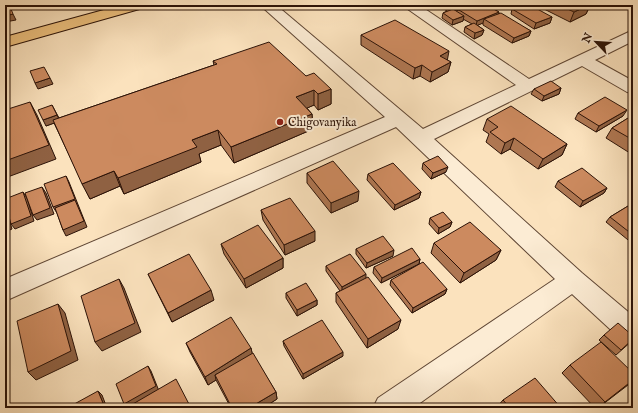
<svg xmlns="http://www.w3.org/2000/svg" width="638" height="413" viewBox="0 0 638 413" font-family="'IM FELL English',serif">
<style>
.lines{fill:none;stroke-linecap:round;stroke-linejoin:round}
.street-casing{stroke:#5f4634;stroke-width:2}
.primary-casing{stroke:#2b1207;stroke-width:2}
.street{fill:#fcecd4;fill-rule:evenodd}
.primary{fill:#eec17e;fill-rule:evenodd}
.wall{fill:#af7752;stroke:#2b1207}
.shaded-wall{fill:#8f6142;stroke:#2b1207}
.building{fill:#cc8a5f;stroke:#2b1207}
.poi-dot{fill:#8f2418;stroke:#fcecd4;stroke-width:1.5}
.labels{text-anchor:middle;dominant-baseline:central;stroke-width:4;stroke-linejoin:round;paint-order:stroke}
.poi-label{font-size:12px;fill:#2b1207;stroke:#fcecd4;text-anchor:start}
</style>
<rect width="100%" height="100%" fill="#fbe2bd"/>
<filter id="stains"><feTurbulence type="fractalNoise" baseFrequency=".005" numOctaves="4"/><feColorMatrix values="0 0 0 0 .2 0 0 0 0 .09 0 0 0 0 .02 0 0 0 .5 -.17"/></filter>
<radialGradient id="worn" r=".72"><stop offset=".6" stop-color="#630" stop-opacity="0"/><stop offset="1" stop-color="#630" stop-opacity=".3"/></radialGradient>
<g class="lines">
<g class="street-casing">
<path id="street" d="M 260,5 L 276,5 L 423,129 L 516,85 L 402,5 L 419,5 L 529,79 L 633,30 L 633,41 L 595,60 L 633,81 L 633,93 L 627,92 L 582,66 L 434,139 L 582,273 L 633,316 L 633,345 L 624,342 L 572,294 L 413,408 L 373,408 L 378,398 L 555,279 L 396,127 L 5,301 L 5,279 L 385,117 Z"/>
</g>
<g class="primary-casing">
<path id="primary" d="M 122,5 L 145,5 L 143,8 L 5,47 L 5,37 Z"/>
</g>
<use href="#street" class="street"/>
<use href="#primary" class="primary"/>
</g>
<g class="wall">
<path d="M 437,5 L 486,5 L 499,12 L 498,14 L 531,31 L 529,36 L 512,43 L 483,25 L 483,23 L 477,25 L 484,30 L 482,35 L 474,39 L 464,32 L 465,27 L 472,24 L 463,19 L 463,21 L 452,25 L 442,18 L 443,13 L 447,11 Z"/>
<path d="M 536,5 L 601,5 L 591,9 L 589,8 L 586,14 L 570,22 Z"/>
<path d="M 512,9 L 552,17 L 550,23 L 534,29 L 511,14 Z"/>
<path d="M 361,35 L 447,60 L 451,62 L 448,72 L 430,82 L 420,76 L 413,79 L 361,45 Z"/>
<path d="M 213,61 L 306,76 L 331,89 L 331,104 L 318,110 L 314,105 L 307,108 L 312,114 L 313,129 L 234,163 L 221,145 L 199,154 L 201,162 L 124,194 L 120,186 L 90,199 L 54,123 L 46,126 L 52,105 L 59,118 L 214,65 Z"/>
<path d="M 633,61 L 633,66 L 631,65 Z"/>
<path d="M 561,88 L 559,94 L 542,101 L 531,94 L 534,89 Z"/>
<path d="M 578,113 L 623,116 L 596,132 L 575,119 Z"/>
<path d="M 633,115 L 633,155 L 606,138 L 612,128 Z"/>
<path d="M 487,119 L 567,144 L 562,155 L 538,169 L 510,149 L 501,154 L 486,142 L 489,134 L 483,130 Z"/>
<path d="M 423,163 L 446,172 L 431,179 L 422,169 Z"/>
<path d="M 307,173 L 358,201 L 331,213 L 307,183 Z"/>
<path d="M 368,174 L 421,192 L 419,198 L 394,210 L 367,180 Z"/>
<path d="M 558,181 L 607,188 L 604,193 L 580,207 L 555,187 Z"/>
<path d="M 633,203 L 633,244 L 606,222 L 610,217 Z"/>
<path d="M 261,210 L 315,241 L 285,255 L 263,220 Z"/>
<path d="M 430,218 L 452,222 L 450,227 L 438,234 L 429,224 Z"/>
<path d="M 434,243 L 501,250 L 496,260 L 460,283 L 431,253 Z"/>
<path d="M 221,244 L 283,258 L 283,268 L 246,288 L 224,254 Z"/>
<path d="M 356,249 L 393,256 L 366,268 L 356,254 Z"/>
<path d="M 420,259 L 419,264 L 381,283 L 373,273 L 374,267 Z"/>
<path d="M 326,266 L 366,278 L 398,329 L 367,348 L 336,302 L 336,293 L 340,291 L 326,271 Z"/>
<path d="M 148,274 L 214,300 L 172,322 Z"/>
<path d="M 391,280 L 447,289 L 445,294 L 412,313 L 390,285 Z"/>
<path d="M 286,293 L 317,300 L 317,305 L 297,316 L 286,298 Z"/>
<path d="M 604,335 L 633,340 L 616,355 L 599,340 Z"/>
<path d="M 283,341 L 343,356 L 303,379 L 284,346 Z"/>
<path d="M 186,343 L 251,348 L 252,353 L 276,392 L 277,399 L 263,408 L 231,408 L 216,380 L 208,385 L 190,352 Z"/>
<path d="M 570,365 L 633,380 L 598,408 L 595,408 L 562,373 Z"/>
<path d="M 503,400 L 561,408 L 498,408 L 497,407 Z"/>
</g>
<g class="shaded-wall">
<path d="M 5,5 L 16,5 L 5,8 Z"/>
<path d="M 452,5 L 474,5 L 450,13 Z"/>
<path d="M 589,5 L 590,5 L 586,14 L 570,22 L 574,12 Z"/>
<path d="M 593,5 L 601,5 L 591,9 Z"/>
<path d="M 499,12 L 497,18 L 484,19 L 483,23 L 476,26 L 477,21 Z"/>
<path d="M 13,14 L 16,20 L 5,22 L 5,16 Z"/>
<path d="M 464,16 L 463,21 L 452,25 L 453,20 Z"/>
<path d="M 552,17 L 550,23 L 534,29 L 536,23 Z"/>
<path d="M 484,30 L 482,35 L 474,39 L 475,33 Z"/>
<path d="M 531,31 L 529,36 L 512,43 L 514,38 Z"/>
<path d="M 449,51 L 447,62 L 440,56 Z"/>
<path d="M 451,62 L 448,72 L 430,82 L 432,72 Z"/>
<path d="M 422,65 L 420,76 L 413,79 L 415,68 Z"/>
<path d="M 50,78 L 53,84 L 38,89 L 35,83 Z"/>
<path d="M 561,88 L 559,94 L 542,101 L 544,96 Z"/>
<path d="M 331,89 L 331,104 L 318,110 L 318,94 Z"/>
<path d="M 314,90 L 314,105 L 296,113 L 296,97 Z"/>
<path d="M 30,102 L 37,115 L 56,159 L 5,178 L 5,161 Z"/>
<path d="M 627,110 L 623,116 L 596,132 L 599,126 Z"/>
<path d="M 312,114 L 313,129 L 234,163 L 231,147 Z"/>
<path d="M 57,115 L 60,121 L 46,126 L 43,120 Z"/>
<path d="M 218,130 L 221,145 L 199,154 L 201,162 L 124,194 L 118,178 L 192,140 Z"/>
<path d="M 514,138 L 510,149 L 501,154 L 505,143 Z"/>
<path d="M 567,144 L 562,155 L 538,169 L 543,159 Z"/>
<path d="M 448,167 L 446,172 L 431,179 L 433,173 Z"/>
<path d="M 114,171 L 120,186 L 90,199 L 82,184 Z"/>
<path d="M 66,176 L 69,182 L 87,227 L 66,236 L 63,230 L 57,213 L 53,207 Z"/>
<path d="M 42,187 L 46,193 L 54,214 L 37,220 L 33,215 Z"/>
<path d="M 607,188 L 604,193 L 580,207 L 583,201 Z"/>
<path d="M 359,191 L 358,201 L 331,213 L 331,203 Z"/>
<path d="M 23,192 L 27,198 L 34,221 L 15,229 L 11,224 Z"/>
<path d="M 421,192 L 419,198 L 394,210 L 395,205 Z"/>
<path d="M 5,206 L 6,208 L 12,229 L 5,232 Z"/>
<path d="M 452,222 L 450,227 L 438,234 L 439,228 Z"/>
<path d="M 315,231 L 315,241 L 285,255 L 284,245 Z"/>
<path d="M 394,250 L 393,256 L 366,268 L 367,263 Z"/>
<path d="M 501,250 L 496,260 L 460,283 L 464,273 Z"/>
<path d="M 283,258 L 283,268 L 246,288 L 244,279 Z"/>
<path d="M 420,259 L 419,264 L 381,283 L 382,278 Z"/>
<path d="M 366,274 L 366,280 L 342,292 L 342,287 Z"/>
<path d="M 119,279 L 124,288 L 141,332 L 102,351 L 95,342 Z"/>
<path d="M 447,289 L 445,294 L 412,313 L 413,308 Z"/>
<path d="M 211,290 L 214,300 L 172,322 L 168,313 Z"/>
<path d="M 317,300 L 317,305 L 297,316 L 297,310 Z"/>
<path d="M 58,304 L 65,313 L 78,360 L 36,380 L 28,372 Z"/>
<path d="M 401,320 L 398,329 L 367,348 L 368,339 Z"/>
<path d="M 251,348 L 253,357 L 215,375 L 216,380 L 208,385 L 205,377 Z"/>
<path d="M 343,352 L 343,356 L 303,379 L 303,374 Z"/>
<path d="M 148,366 L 151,371 L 159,391 L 127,408 L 124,404 Z"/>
<path d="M 633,380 L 628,385 L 598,408 L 605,402 Z"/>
<path d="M 98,391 L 102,395 L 107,408 L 105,408 Z"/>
<path d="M 276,392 L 277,399 L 263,408 L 249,408 Z"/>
</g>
<g class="building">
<path d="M 471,5 L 486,5 L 499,12 L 477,21 L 459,10 Z"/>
<path d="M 523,5 L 530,5 L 552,17 L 536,23 L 512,9 Z"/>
<path d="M 559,5 L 589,5 L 574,12 Z"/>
<path d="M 11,9 L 13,14 L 5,16 L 5,11 Z"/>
<path d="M 453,9 L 464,16 L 453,20 L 443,13 Z"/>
<path d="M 501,13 L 531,31 L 514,38 L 484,19 Z"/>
<path d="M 395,20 L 449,51 L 440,56 L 451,62 L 432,72 L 422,65 L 415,68 L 361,35 Z"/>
<path d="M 474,23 L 484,30 L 475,33 L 465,27 Z"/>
<path d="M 269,42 L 306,76 L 314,73 L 331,89 L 318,94 L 314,90 L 296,97 L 312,114 L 231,147 L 218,130 L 192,140 L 197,147 L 118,178 L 114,171 L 82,184 L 53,120 L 217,64 L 213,61 Z"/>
<path d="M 44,67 L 50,78 L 35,83 L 30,71 Z"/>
<path d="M 551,81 L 561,88 L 544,96 L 534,89 Z"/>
<path d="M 605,97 L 627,110 L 599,126 L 578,113 Z"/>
<path d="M 30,102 L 49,145 L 5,161 L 5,110 Z"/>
<path d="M 52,105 L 57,115 L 43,120 L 38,110 Z"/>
<path d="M 511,106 L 567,144 L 543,159 L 514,138 L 505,143 L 490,132 L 498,127 L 487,119 Z"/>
<path d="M 633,115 L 633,140 L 612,128 Z"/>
<path d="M 438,156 L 448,167 L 433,173 L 423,163 Z"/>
<path d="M 333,161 L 359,191 L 331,203 L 307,173 Z"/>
<path d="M 393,163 L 421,192 L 395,205 L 368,174 Z"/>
<path d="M 582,168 L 607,188 L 583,201 L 558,181 Z"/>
<path d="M 66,176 L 75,199 L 53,207 L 44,184 Z"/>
<path d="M 42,187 L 50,208 L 33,215 L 25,193 Z"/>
<path d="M 23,192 L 31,216 L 11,224 L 5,203 L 5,199 Z"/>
<path d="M 290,198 L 315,231 L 284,245 L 261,210 Z"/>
<path d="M 75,200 L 84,221 L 63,230 L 55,208 Z"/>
<path d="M 633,203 L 633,235 L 610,217 Z"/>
<path d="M 5,212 L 8,223 L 5,225 Z"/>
<path d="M 443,212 L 452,222 L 439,228 L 430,218 Z"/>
<path d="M 470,222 L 501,250 L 464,273 L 434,243 Z"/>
<path d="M 258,225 L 283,258 L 244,279 L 221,244 Z"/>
<path d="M 383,236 L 394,250 L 367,263 L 356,249 Z"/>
<path d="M 412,248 L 420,259 L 382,278 L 374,267 Z"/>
<path d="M 189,254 L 211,290 L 168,313 L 148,274 Z"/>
<path d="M 350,254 L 366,274 L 342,287 L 326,266 Z"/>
<path d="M 423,262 L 447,289 L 413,308 L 391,280 Z"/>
<path d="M 368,277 L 401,320 L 368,339 L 336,293 Z"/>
<path d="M 119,279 L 135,323 L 95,342 L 81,296 Z"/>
<path d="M 306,283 L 317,300 L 297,310 L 286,293 Z"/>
<path d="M 58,304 L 71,351 L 28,372 L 17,321 Z"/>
<path d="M 231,317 L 251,348 L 205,377 L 186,343 Z"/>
<path d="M 322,320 L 343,352 L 303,374 L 283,341 Z"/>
<path d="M 618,323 L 633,336 L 633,339 L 621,350 L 604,335 Z"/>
<path d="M 601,342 L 633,373 L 633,380 L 605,402 L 570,365 Z"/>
<path d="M 253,353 L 276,392 L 249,408 L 232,408 L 215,375 Z"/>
<path d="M 148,366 L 156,386 L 124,404 L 116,384 Z"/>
<path d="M 535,378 L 561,408 L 510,408 L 503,400 Z"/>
<path d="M 176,379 L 191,408 L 126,408 Z"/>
<path d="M 98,391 L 105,408 L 67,408 Z"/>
</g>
<circle class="poi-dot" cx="280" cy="122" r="4"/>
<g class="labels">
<g class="poi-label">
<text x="288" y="122">Chigovanyika</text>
</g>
</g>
<rect width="638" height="413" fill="none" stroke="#fbe2bd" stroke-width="20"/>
<rect x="6" y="6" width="626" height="401" fill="none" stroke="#2b1207" stroke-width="2"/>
<rect x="10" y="10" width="618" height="393" fill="none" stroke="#2b1207"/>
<g transform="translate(596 42) rotate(295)" stroke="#fcecd4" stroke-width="3" paint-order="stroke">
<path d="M0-3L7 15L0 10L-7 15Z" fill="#2b1207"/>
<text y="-6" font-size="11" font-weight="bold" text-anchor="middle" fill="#2b1207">N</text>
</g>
<rect width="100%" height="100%" filter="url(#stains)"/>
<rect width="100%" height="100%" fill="url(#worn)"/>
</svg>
